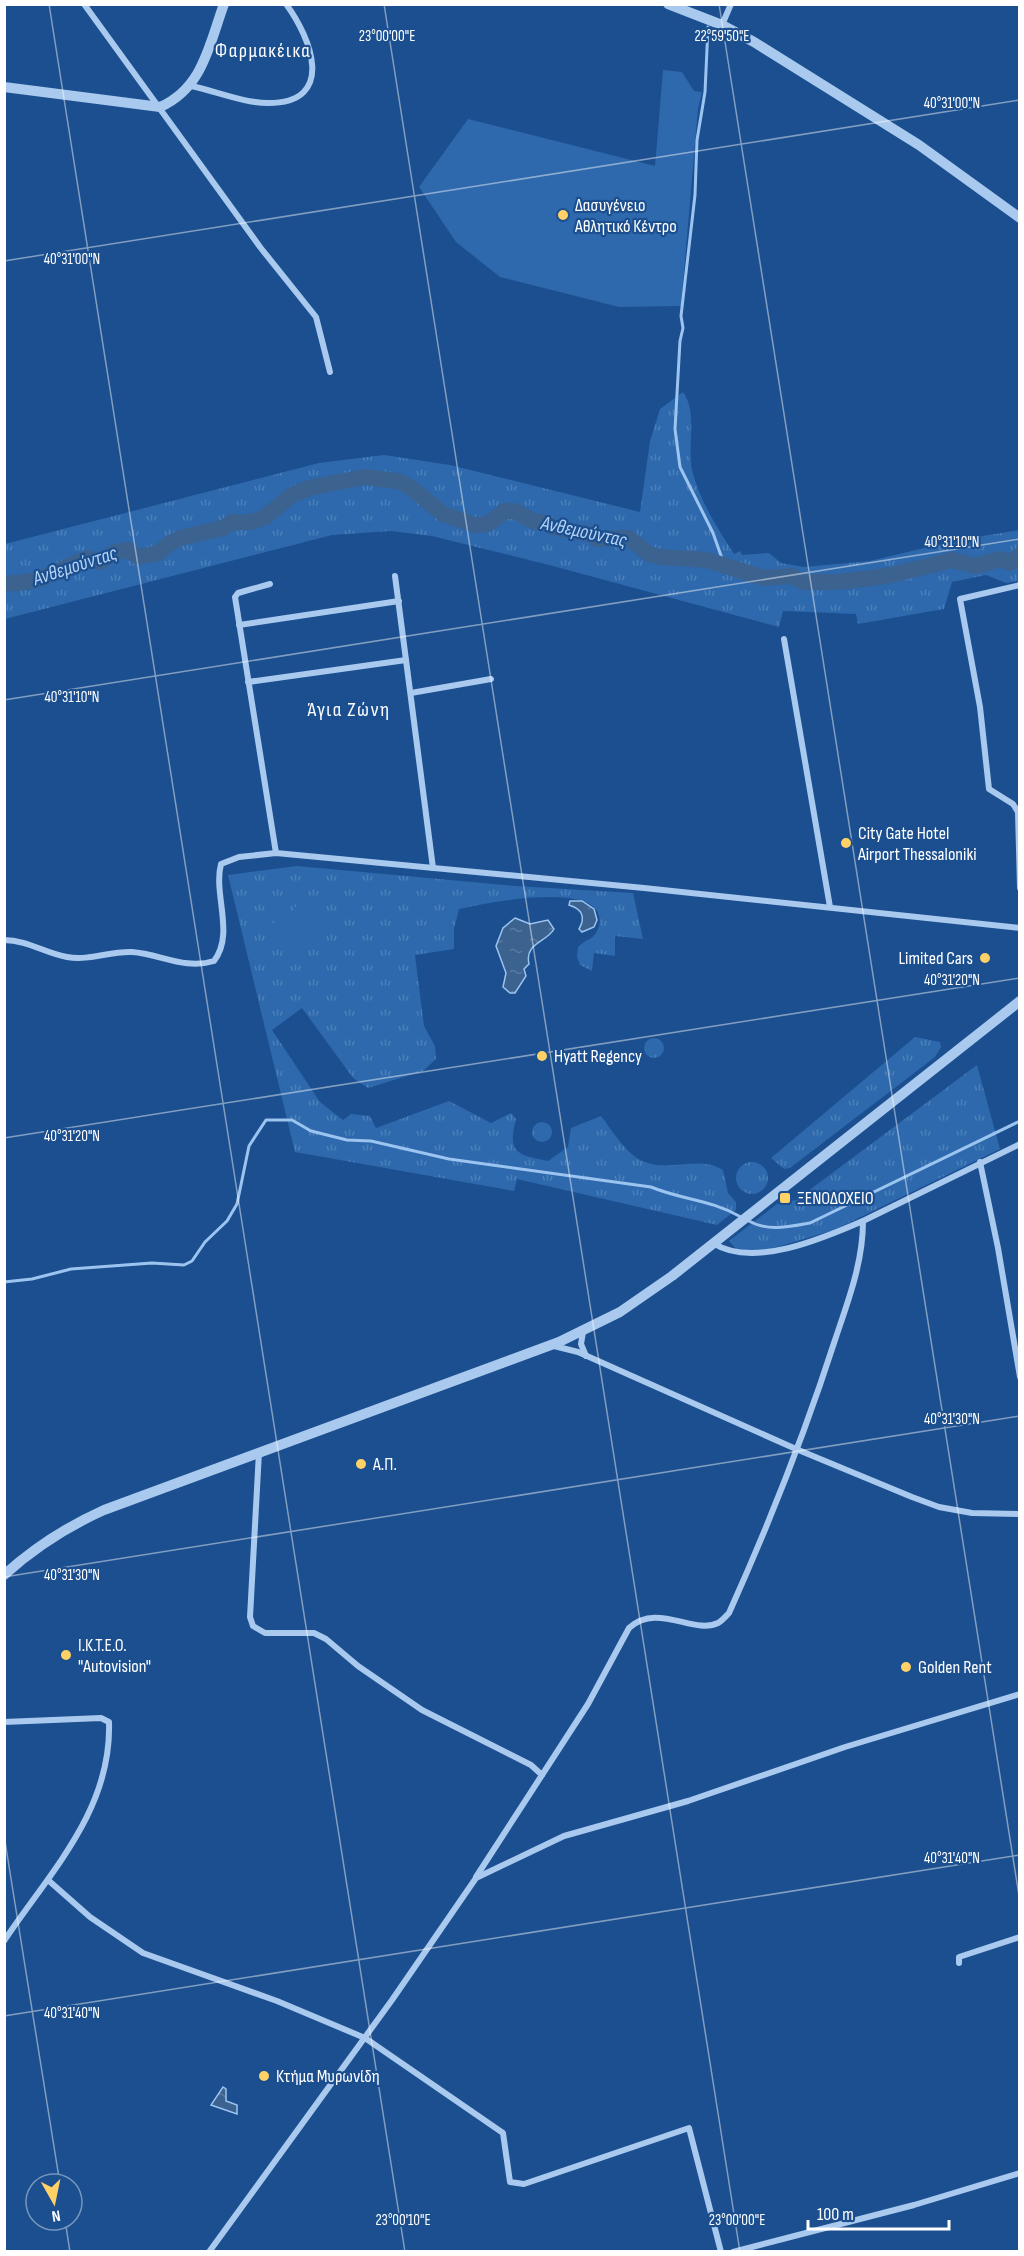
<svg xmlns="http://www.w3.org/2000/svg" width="1024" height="2256" viewBox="0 0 1024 2256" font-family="'Sofia Sans Condensed',sans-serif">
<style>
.grass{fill:url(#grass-tufts)}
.garden{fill:#2e69ad}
.water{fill:url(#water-ripples);stroke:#9cc4f0;stroke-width:1.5}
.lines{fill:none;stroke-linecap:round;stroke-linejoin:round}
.stream{stroke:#9cc4f0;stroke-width:3}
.river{stroke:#3c6290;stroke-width:16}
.minor{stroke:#a9c9ee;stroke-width:6}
.tertiary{stroke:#a9c9ee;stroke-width:10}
.ticks{fill:none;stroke:#fff;stroke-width:1.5;stroke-opacity:0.45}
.poi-dot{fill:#ffd166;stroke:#1b4f8f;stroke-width:2}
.labels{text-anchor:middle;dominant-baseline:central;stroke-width:4.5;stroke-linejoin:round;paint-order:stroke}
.poi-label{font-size:18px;fill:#fff;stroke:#1b4f8f;text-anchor:start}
.neighbourhood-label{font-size:20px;letter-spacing:1.5px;fill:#fff;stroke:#1b4f8f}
.water-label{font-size:20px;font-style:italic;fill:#b5d3f5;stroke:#1b4f8f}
.ticks-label{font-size:15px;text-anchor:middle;fill:#fff;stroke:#1b4f8f;stroke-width:4.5;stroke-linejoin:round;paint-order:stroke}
</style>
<defs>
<pattern id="grass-tufts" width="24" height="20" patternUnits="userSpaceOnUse" patternTransform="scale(1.5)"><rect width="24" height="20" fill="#2e69ad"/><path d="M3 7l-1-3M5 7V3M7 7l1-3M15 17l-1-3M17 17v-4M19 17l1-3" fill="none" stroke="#4d80b9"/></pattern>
<pattern id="water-ripples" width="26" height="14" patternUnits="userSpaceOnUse" patternTransform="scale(1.5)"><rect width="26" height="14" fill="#3c6290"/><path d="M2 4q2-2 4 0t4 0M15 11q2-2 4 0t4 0" fill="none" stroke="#597aa1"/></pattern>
</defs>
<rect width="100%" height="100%" fill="#1b4f8f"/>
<g class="grass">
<path d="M 683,392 C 698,413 687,446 692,470 C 700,502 717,527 734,554 L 740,551 L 742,555 L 769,553 L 781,563 L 804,567 L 870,561 L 958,540 L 1019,530 L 1019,581 L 1006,583 L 986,575 L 952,582 L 944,609 L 858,624 L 856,614 L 783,611 L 779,627 L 553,566 L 432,536 L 391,531 L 332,535 L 5,619 L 5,544 L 319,463 L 384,455 L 450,465 L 640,512 L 650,441 L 660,409 Z"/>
<path d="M 297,866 L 516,886 L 633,893 L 643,939 L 615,936 L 615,956 L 594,953 L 592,971 L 580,965 L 577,957 L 578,947 C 583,941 593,939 596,933 C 599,928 601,921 599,916 C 592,882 484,903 459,909 L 454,929 L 454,949 L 415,955 L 424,1026 L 435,1046 L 436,1059 L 423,1071 L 368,1088 L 353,1078 L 302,1008 L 272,1030 L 320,1102 L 343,1120 L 351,1114 L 370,1116 L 376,1128 L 449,1101 L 491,1123 L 511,1113 L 516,1119 C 507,1153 517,1155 548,1161 L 568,1147 L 571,1128 L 601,1116 C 612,1130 627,1156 645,1162 C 671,1172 699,1155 723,1170 L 728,1193 L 736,1202 L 736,1210 L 717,1225 L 517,1179 L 514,1191 L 295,1152 L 228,875 Z"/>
<path d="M 915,1037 L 940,1042 L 941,1047 L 935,1057 L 790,1168 L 784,1169 L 771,1158 Z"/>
<circle cx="654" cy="1048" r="10"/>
<path d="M 977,1065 L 1000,1149 L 834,1230 L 767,1250 L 737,1250 L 729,1241 L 777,1204 L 796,1200 Z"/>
<circle cx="542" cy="1132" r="10"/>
<circle cx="752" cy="1178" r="16"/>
</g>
<g class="garden">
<path d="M 663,70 L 682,72 L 694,91 L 702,92 L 698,109 L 681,306 L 619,307 L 500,277 L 456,242 L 419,187 L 468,119 L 655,166 Z"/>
<path d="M 304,900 L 324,924 L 314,933 L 293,909 Z"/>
<path d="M 284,915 L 305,939 L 293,949 L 272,924 Z"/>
</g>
<g class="water">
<path d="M 570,901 L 582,901 L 594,909 L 597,920 L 594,927 L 582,932 L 579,929 C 586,917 582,909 569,905 Z"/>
<path d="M 515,918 L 530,924 L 548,920 L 554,929 C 547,942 524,943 529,964 L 524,969 L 526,976 L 515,993 L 510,993 L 503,987 L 506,973 L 496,946 L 503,928 Z"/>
<path d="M 223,2087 L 226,2089 L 226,2101 L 237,2105 L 237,2114 L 211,2105 Z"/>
</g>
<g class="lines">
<g class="stream">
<path d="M 708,27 L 705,92 L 697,140 L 695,195 L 681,316 L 683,328 L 680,341 L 675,429 L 680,467 L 713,533 L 725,567"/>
<path d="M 747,1220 C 767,1232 788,1227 810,1223 L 1020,1121"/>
<path d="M 4,1282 L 32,1279 L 71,1269 L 152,1263 L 184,1265 L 192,1261 L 205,1242 L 227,1221 L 237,1204 L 249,1146 L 266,1120 L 292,1120 L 311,1131 L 347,1140 L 371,1141 L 449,1159 L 651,1187 C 682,1200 710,1199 741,1217"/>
</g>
<path class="river" d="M 4,583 C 40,585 56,570 88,558 L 100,562 L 115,552 L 128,550 L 138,557 L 159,553 L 167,545 L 180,538 L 223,528 L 232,522 L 251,522 L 265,517 L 292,495 L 309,488 L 364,477 L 398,481 L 410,487 L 443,514 L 475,525 L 488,524 L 505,511 L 515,511 L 535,522 L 543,522 L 555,528 L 594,535 L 597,539 L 629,538 L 649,554 L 661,557 L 707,560 L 764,578 L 792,576 L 804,582 L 837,582 L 887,576 L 952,560 L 976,566 L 1000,559 L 1010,563 L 1020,555"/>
<g class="minor">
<path d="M 84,4 L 260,247 L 316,317 L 330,372"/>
<path d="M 722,25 L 731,4"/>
<path d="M 191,86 C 215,91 244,103 268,103 C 337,103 311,38 286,4"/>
<path d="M 395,576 L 406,660"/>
<path d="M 270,584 L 238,593 L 235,597 L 276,853"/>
<path d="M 1020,585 L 960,599 L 980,707 L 989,789 L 1013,804 L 1018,812 L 1020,888"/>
<path d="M 239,625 L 399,601"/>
<path d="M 784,639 L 830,907"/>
<path d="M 248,682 L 406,660 L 433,868"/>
<path d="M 411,693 L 491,679"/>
<path d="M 4,940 C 27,940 45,953 67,957 C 90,961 109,951 132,952 C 160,954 185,970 214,961 C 235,934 213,894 221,864 L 239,857 L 276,853 L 644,888 L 1020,928"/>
<path d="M 980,1162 L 998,1248 L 1020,1377"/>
<path d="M 863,1221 L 1020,1144"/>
<path d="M 583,1332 L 581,1344 L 586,1356"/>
<path d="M 554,1346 L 578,1352 L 796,1449 L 912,1497 L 939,1507 L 972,1513 L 1020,1514"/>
<path d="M 259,1452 L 250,1617 L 253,1626 L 265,1633 L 314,1633 L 326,1639 L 358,1666 L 422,1710 L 531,1765 L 542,1775"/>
<path d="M 4,1722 L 101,1718 L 109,1722 C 112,1810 50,1872 4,1941"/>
<path d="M 476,1877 L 588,1704 L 629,1628 C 657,1602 694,1635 718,1623 C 722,1621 726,1616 729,1613 C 769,1524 805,1433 835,1340 C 848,1301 863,1263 863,1221 C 824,1238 753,1269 713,1243"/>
<path d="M 48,1880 L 90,1917 L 143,1953 L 277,2001 L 365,2038 L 503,2133 L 510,2182 L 524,2184 L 689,2128 L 721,2252"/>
<path d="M 959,1963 L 959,1957 L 1020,1937"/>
<path d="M 209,2252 L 392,2000 L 476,1878 L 564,1836 L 688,1801 L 845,1747 L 1020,1694"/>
<path d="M 733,2252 L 914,2205 L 1020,2173"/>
</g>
<g class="tertiary">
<path d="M 668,4 L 722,25 L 754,42 L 919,145 L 1020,218"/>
<path d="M 4,87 L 160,107 C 203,88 209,45 224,4"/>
<path d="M 4,1575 C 35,1547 66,1527 104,1510 L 559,1342 L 620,1312 L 672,1276 L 1020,1001"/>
</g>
</g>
<path class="ticks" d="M 49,4 L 405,2252M 384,4 L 740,2252M 719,4 L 1020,1902M 4,261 L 1020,100M 4,700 L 1020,539M 4,1138 L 1020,978M 4,1577 L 1020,1416M 4,1835 L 60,2184M 4,2016 L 1020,1855M 65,2220 L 70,2252"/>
<g class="poi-dot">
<circle cx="563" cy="215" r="6"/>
<circle cx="846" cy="843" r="6"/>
<circle cx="985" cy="958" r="6"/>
<circle cx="542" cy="1056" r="6"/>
<rect x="779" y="1192" width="12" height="12" rx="3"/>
<circle cx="361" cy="1464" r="6"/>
<circle cx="66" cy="1655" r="6"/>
<circle cx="906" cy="1667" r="6"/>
<circle cx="264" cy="2076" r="6"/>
</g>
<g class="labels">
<g class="poi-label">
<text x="575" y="205">Δασυγένειο<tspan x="575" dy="21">Αθλητικό Κέντρο</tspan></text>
<text x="858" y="833">City Gate Hotel<tspan x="858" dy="21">Airport Thessaloniki</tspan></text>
<text x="973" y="958" text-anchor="end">Limited Cars</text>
<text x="554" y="1056">Hyatt Regency</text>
<text x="797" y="1198">ΞΕΝΟΔΟΧΕΙΟ</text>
<text x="373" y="1464">Α.Π.</text>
<text x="78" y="1645">I.Κ.Τ.Ε.Ο.<tspan x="78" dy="21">"Autovision"</tspan></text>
<text x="918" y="1667">Golden Rent</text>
<text x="276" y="2076">Κτήμα Μυρωνίδη</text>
</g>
<g class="neighbourhood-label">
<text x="263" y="51">Φαρμακέικα</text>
<text x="349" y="710">Άγια Ζώνη</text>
</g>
<g class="water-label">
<text transform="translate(584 532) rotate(12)">Ανθεμούντας</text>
<text transform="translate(75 566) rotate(-18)">Ανθεμούντας</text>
</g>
</g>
<g class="ticks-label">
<text x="387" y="41">23°00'00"E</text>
<text x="722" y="41">22°59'50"E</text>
<text x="952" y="108">40°31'00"N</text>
<text x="72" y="264">40°31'00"N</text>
<text x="952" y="547">40°31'10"N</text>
<text x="72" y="702">40°31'10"N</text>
<text x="952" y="985">40°31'20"N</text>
<text x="72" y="1141">40°31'20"N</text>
<text x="952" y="1424">40°31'30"N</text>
<text x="72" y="1580">40°31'30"N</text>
<text x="952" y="1863">40°31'40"N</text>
<text x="72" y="2018">40°31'40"N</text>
<text x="403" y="2225">23°00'10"E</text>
<text x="737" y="2225">23°00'00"E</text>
</g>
<rect width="1024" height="2256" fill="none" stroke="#ffffff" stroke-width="12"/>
<g transform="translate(54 2202) rotate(171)"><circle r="28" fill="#1b4f8f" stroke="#7695bc" stroke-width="1.5"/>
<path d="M0-4.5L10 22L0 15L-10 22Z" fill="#ffd166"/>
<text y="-9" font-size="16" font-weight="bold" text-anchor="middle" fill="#ffffff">N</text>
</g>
<path d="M808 2220v9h141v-9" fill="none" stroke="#ffffff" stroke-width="3"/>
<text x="817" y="2220" font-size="18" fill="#ffffff" stroke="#1b4f8f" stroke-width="4.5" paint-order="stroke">100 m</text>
</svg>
